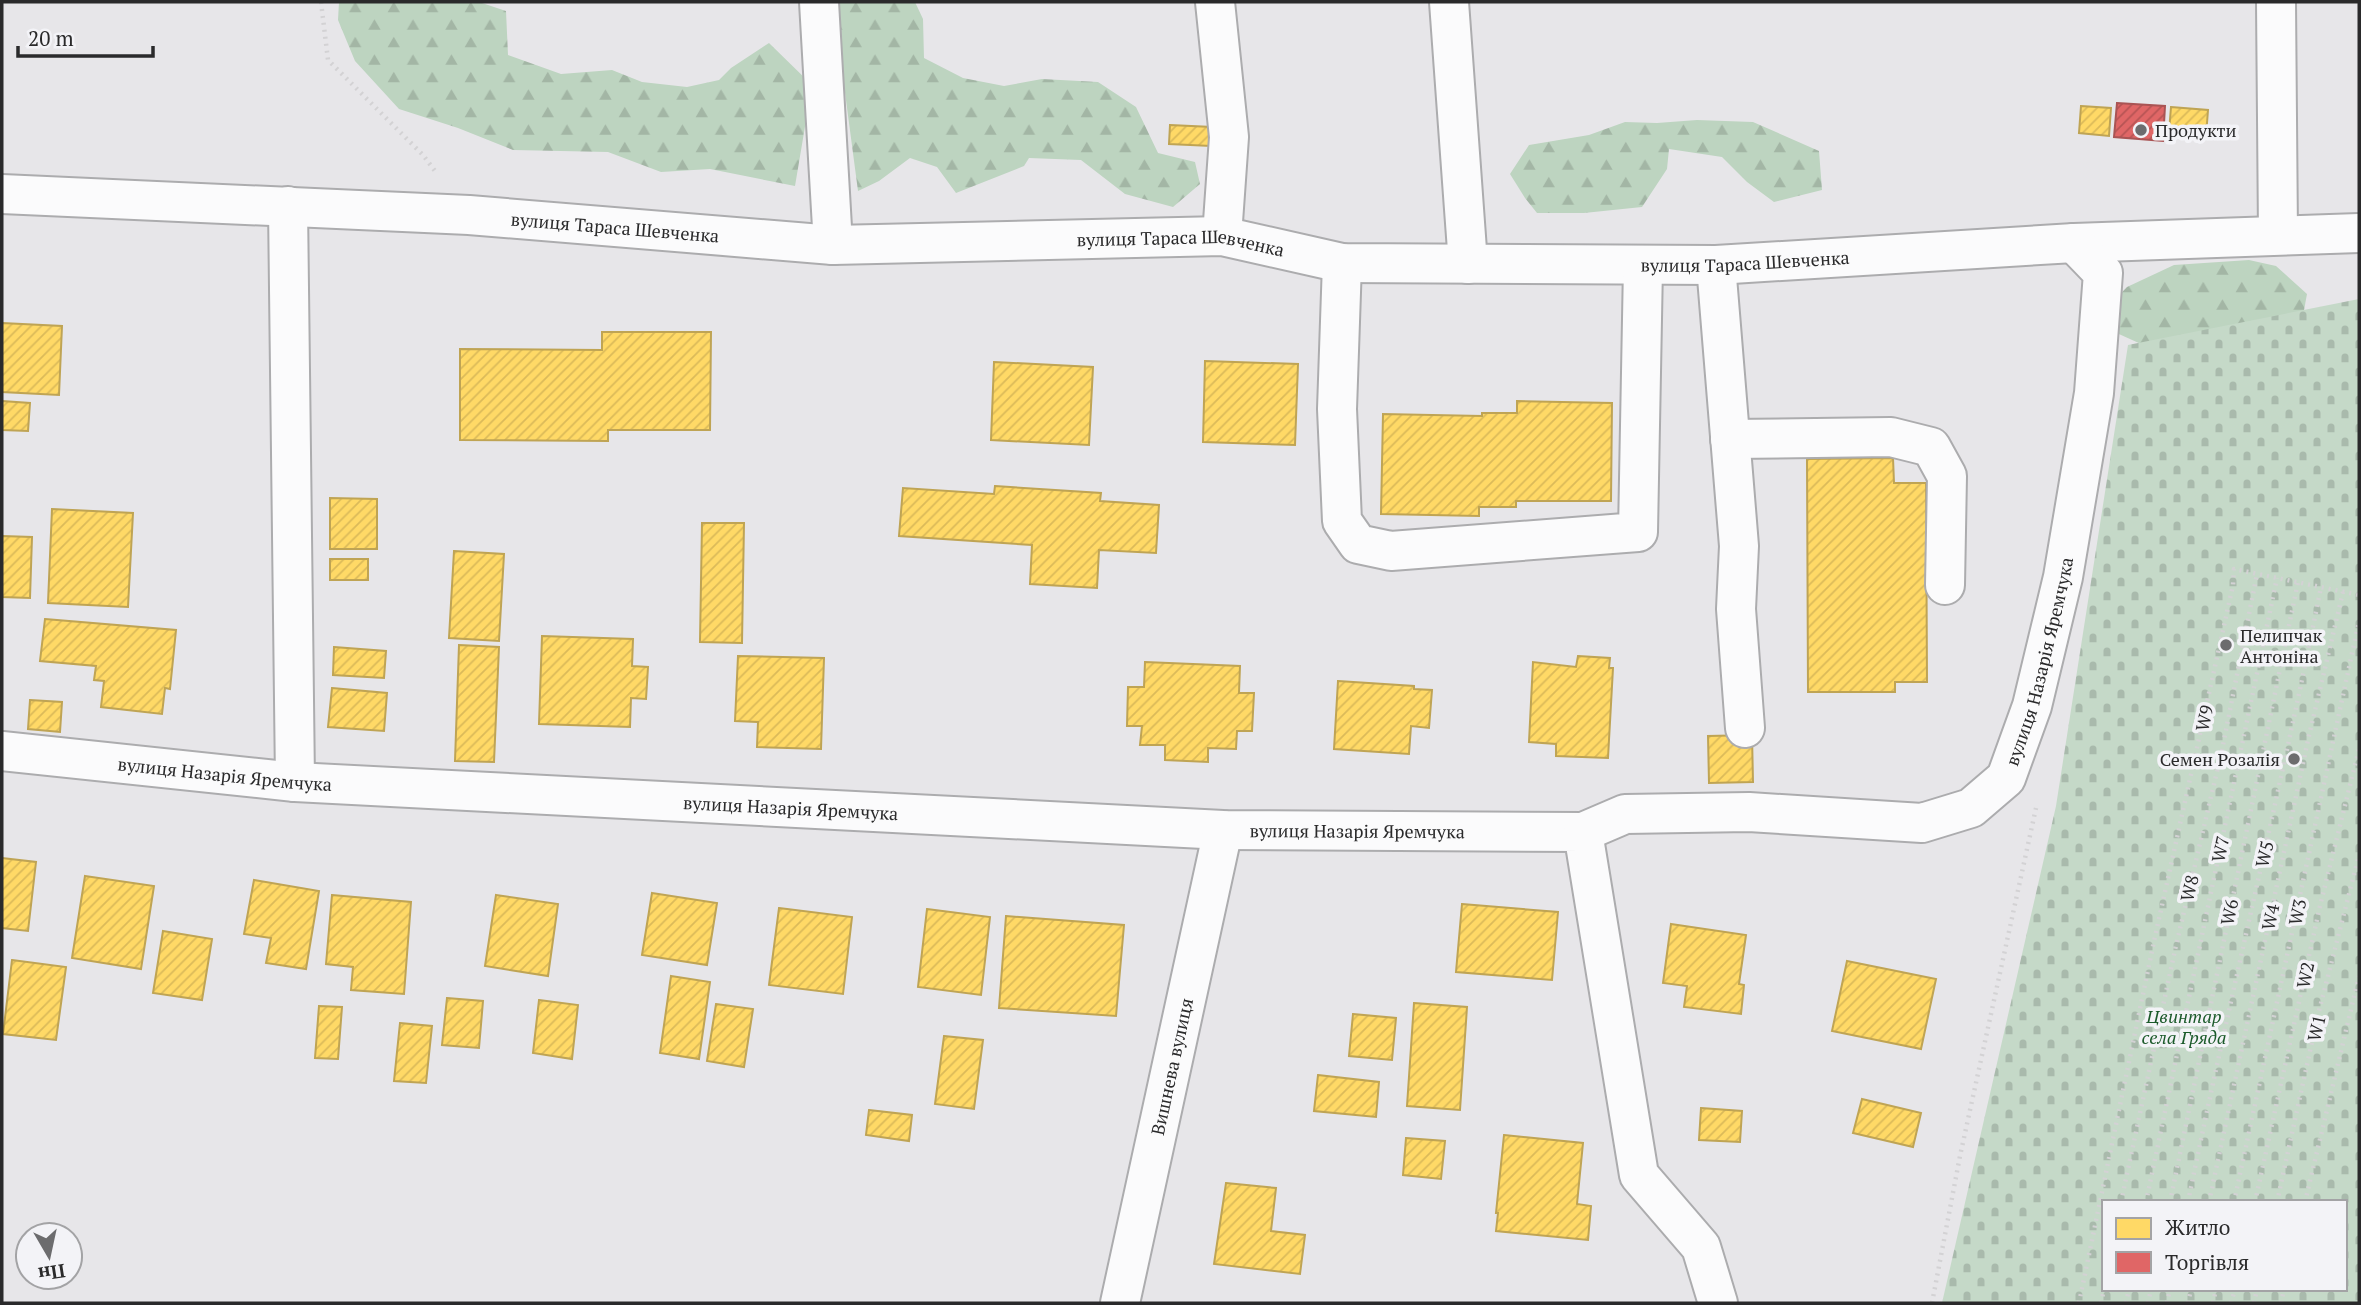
<svg xmlns="http://www.w3.org/2000/svg" width="2361" height="1305" viewBox="0 0 2361 1305" font-family="'PT Serif',serif">
<style>
.forest{fill:url(#forest-firs)}
.cemetery{fill:url(#cemetery-stones);fill-rule:evenodd}
.homes{fill:url(#homes-hatch);stroke:#bfa454;stroke-width:2}
.shops{fill:url(#shops-hatch);stroke:#a95454;stroke-width:2}
.lines{fill:none;stroke-linecap:round;stroke-linejoin:round}
.minor-casing{stroke:#acacae;stroke-width:42}
.path{stroke:#d3d2d4;stroke-width:4.5;stroke-dasharray:2 5;stroke-linecap:butt}
.minor{stroke:#fbfbfc;stroke-width:38}
.poi-dot{fill:#6c6c6e;stroke:#f3f3f7;stroke-width:2.5}
.labels{text-anchor:middle;dominant-baseline:central;stroke-width:7;stroke-linejoin:round;paint-order:stroke}
.poi-label{font-size:18px;fill:#2a2a2b;stroke:#f3f3f7;text-anchor:start}
.street-label{font-size:18px;fill:#2a2a2b;stroke:#f3f3f7}
.park-label{font-size:18px;font-style:italic;fill:#1b5a2a;stroke:#f3f3f7}
</style>
<defs>
<pattern id="forest-firs" width="22" height="20" patternUnits="userSpaceOnUse" patternTransform="scale(1.75)"><rect width="22" height="20" fill="#bdd4c0"/><path d="M5 1l3.5 6h-7zM16 11l3.5 6h-7z" fill="#a3b6a5"/></pattern>
<pattern id="cemetery-stones" width="16" height="16" patternUnits="userSpaceOnUse" patternTransform="scale(1.75)"><rect width="16" height="16" fill="#c5d9c8"/><path d="M2 7V4a2 2 0 0 1 4 0v3zM10 15v-3a2 2 0 0 1 4 0v3z" fill="#a9baac"/></pattern>
<pattern id="homes-hatch" width="6" height="6" patternUnits="userSpaceOnUse" patternTransform="scale(1.75)"><rect width="6" height="6" fill="#ffd966"/><path d="M-1 1l2-2M0 6l6-6M5 7l2-2" fill="none" stroke="#dbba59"/></pattern>
<pattern id="shops-hatch" width="6" height="6" patternUnits="userSpaceOnUse" patternTransform="scale(1.75)"><rect width="6" height="6" fill="#e06666"/><path d="M-1 1l2-2M0 6l6-6M5 7l2-2" fill="none" stroke="#b65454"/></pattern>
</defs>
<rect width="100%" height="100%" fill="#e7e6e9"/>
<g class="forest">
<path d="M 339,2 L 479,2 L 506,11 L 508,55 L 561,74 L 612,70 L 642,82 L 687,87 L 719,80 L 731,68 L 769,43 L 812,85 L 795,186 L 710,169 L 661,172 L 608,152 L 513,150 L 458,128 L 399,109 L 355,61 L 338,20 Z"/>
<path d="M 833,2 L 915,2 L 923,19 L 924,58 L 963,78 L 1004,86 L 1042,79 L 1098,82 L 1136,107 L 1158,153 L 1195,162 L 1200,184 L 1173,207 L 1125,194 L 1081,160 L 1029,158 L 1024,166 L 956,193 L 937,167 L 910,158 L 879,181 L 858,191 Z"/>
<path d="M 1697,120 L 1753,122 L 1819,151 L 1822,190 L 1774,202 L 1747,182 L 1722,157 L 1669,149 L 1667,169 L 1642,207 L 1584,213 L 1537,213 L 1525,198 L 1510,174 L 1529,145 L 1589,135 L 1625,122 L 1657,123 Z"/>
<path d="M 2249,260 L 2276,266 L 2307,294 L 2300,332 L 2141,344 L 2110,330 L 2107,308 L 2127,287 L 2174,265 Z"/>
</g>
<path class="cemetery" d="M 2359,299 L 2359,1303 L 1942,1303 L 2056,806 L 2128,345 ZM 2104,1202 L 2345,1202 L 2345,1289 L 2104,1289 Z"/>
<g class="homes">
<path d="M 2081,106 L 2111,108 L 2109,136 L 2079,133 Z"/>
<path d="M 2171,107 L 2208,110 L 2206,136 L 2169,132 Z"/>
<path d="M 1170,125 L 1212,127 L 1211,146 L 1169,144 Z"/>
<path d="M 2,323 L 62,326 L 59,395 L 2,392 Z"/>
<path d="M 602,332 L 711,332 L 710,430 L 608,430 L 608,441 L 460,440 L 460,349 L 602,350 Z"/>
<path d="M 1205,361 L 1298,364 L 1295,445 L 1203,442 Z"/>
<path d="M 994,362 L 1093,367 L 1089,445 L 991,440 Z"/>
<path d="M 2,401 L 30,403 L 28,431 L 2,430 Z"/>
<path d="M 1517,401 L 1612,403 L 1611,501 L 1516,501 L 1516,507 L 1479,507 L 1479,516 L 1381,514 L 1383,414 L 1482,416 L 1482,413 L 1517,413 Z"/>
<path d="M 1893,458 L 1894,483 L 1926,483 L 1927,682 L 1895,682 L 1895,692 L 1808,692 L 1807,459 Z"/>
<path d="M 995,486 L 1101,493 L 1100,501 L 1159,505 L 1156,553 L 1099,550 L 1097,588 L 1030,584 L 1032,545 L 899,536 L 903,488 L 994,494 Z"/>
<path d="M 330,498 L 377,499 L 377,549 L 330,549 Z"/>
<path d="M 52,509 L 133,513 L 128,607 L 48,603 Z"/>
<path d="M 702,523 L 744,523 L 742,643 L 700,642 Z"/>
<path d="M 2,536 L 32,537 L 30,598 L 2,597 Z"/>
<path d="M 454,551 L 504,554 L 499,641 L 449,638 Z"/>
<rect x="330" y="559" width="38" height="21"/>
<path d="M 45,619 L 176,630 L 170,689 L 165,688 L 162,714 L 101,707 L 104,681 L 94,680 L 96,666 L 40,661 Z"/>
<path d="M 542,636 L 633,639 L 632,666 L 648,667 L 646,699 L 631,698 L 630,727 L 539,724 Z"/>
<path d="M 459,645 L 499,647 L 494,762 L 455,761 Z"/>
<path d="M 334,647 L 386,651 L 384,678 L 333,675 Z"/>
<path d="M 738,656 L 824,658 L 821,749 L 757,747 L 758,722 L 735,721 Z"/>
<path d="M 1578,656 L 1610,658 L 1609,668 L 1613,668 L 1608,758 L 1556,756 L 1556,744 L 1529,742 L 1533,662 L 1576,667 Z"/>
<path d="M 1145,662 L 1240,666 L 1239,693 L 1254,693 L 1252,731 L 1237,731 L 1236,749 L 1208,748 L 1208,762 L 1165,760 L 1165,745 L 1140,745 L 1142,726 L 1127,726 L 1128,687 L 1144,687 Z"/>
<path d="M 1338,681 L 1414,686 L 1414,689 L 1432,690 L 1429,728 L 1411,726 L 1409,754 L 1334,749 Z"/>
<path d="M 332,688 L 387,693 L 384,731 L 328,727 Z"/>
<path d="M 30,700 L 62,702 L 60,732 L 28,729 Z"/>
<path d="M 1752,735 L 1753,782 L 1709,783 L 1708,736 Z"/>
<path d="M 2,858 L 36,862 L 28,931 L 2,928 Z"/>
<path d="M 85,876 L 154,886 L 141,969 L 72,958 Z"/>
<path d="M 254,880 L 319,891 L 306,969 L 266,963 L 271,938 L 244,934 Z"/>
<path d="M 652,893 L 717,903 L 707,965 L 642,955 Z"/>
<path d="M 332,895 L 411,902 L 404,994 L 351,990 L 353,967 L 326,964 Z"/>
<path d="M 496,895 L 558,904 L 548,976 L 485,966 Z"/>
<path d="M 1462,904 L 1558,912 L 1552,980 L 1456,972 Z"/>
<path d="M 779,908 L 852,917 L 843,994 L 769,985 Z"/>
<path d="M 927,909 L 990,917 L 981,995 L 918,987 Z"/>
<path d="M 1006,916 L 1124,925 L 1116,1016 L 999,1008 Z"/>
<path d="M 1671,924 L 1746,935 L 1739,984 L 1744,985 L 1741,1014 L 1684,1007 L 1687,986 L 1663,983 Z"/>
<path d="M 163,931 L 212,939 L 202,1000 L 153,993 Z"/>
<path d="M 12,960 L 66,967 L 56,1040 L 3,1034 Z"/>
<path d="M 1847,961 L 1936,979 L 1921,1049 L 1832,1031 Z"/>
<path d="M 671,976 L 710,982 L 699,1059 L 660,1053 Z"/>
<path d="M 447,998 L 483,1001 L 479,1048 L 442,1045 Z"/>
<path d="M 539,1000 L 578,1005 L 572,1059 L 533,1053 Z"/>
<path d="M 1414,1003 L 1467,1007 L 1460,1110 L 1407,1106 Z"/>
<path d="M 716,1004 L 753,1009 L 744,1067 L 707,1061 Z"/>
<path d="M 319,1006 L 342,1007 L 338,1059 L 315,1058 Z"/>
<path d="M 1353,1014 L 1396,1018 L 1392,1060 L 1349,1056 Z"/>
<path d="M 400,1023 L 432,1026 L 426,1083 L 394,1081 Z"/>
<path d="M 944,1036 L 983,1040 L 974,1109 L 935,1104 Z"/>
<path d="M 1318,1075 L 1379,1082 L 1376,1117 L 1314,1111 Z"/>
<path d="M 1862,1099 L 1921,1113 L 1913,1147 L 1853,1133 Z"/>
<path d="M 1701,1108 L 1742,1111 L 1740,1142 L 1699,1140 Z"/>
<path d="M 869,1110 L 912,1115 L 909,1141 L 866,1135 Z"/>
<path d="M 1504,1135 L 1583,1143 L 1577,1204 L 1591,1206 L 1588,1240 L 1496,1231 L 1498,1213 L 1496,1213 Z"/>
<path d="M 1406,1138 L 1445,1141 L 1441,1179 L 1403,1175 Z"/>
<path d="M 1226,1183 L 1276,1188 L 1271,1231 L 1305,1235 L 1300,1274 L 1214,1264 Z"/>
</g>
<path class="shops" d="M 2117,103 L 2165,106 L 2163,141 L 2114,137 Z"/>
<g class="lines">
<g class="minor-casing">
<g id="minor">
<path d="M 819,2 L 833,245"/>
<path d="M 1215,2 L 1229,137 L 1222,236"/>
<path d="M 1449,2 L 1468,264"/>
<path d="M 2276,2 L 2278,235"/>
<path id="s1" d="M 2,194 L 469,215 L 833,245 L 1222,236 L 1342,263 L 1716,265 L 2074,243 L 2359,233"/>
<path d="M 288,206 L 295,782"/>
<path d="M 1342,263 L 1337,409 L 1342,521 L 1358,544 L 1391,551 L 1638,532 L 1643,266"/>
<path d="M 1716,265 L 1739,546 L 1736,609 L 1745,728"/>
<path d="M 1730,439 L 1891,437 L 1931,447 L 1947,476 L 1945,585"/>
<path id="s2" d="M 2,751 L 295,782 L 1223,830 L 1583,832 L 1639,1175 L 1701,1247 L 1718,1303"/>
<path id="s3" d="M 1583,832 L 1625,814 L 1749,812 L 1922,823 L 1971,808 L 2006,778 L 2032,706 L 2063,577 L 2094,393 L 2103,273 L 2074,243"/>
<path id="s4" d="M 1120,1303 L 1223,830"/>
</g>
</g>
<g class="path">
<path d="M 321,2 L 328,60 L 423,155 L 435,171"/>
<path d="M 2121,1202 L 2175,950 L 2222,750 L 2257,574"/>
<path d="M 2146,1202 L 2277,578"/>
<path d="M 2170,1202 L 2298,582"/>
<path d="M 2188,1202 C 2230,996 2280,793 2321,587"/>
<path d="M 2209,1202 L 2308,740 L 2343,592"/>
<path d="M 2234,1202 L 2359,621"/>
<path d="M 2255,1202 L 2320,906 L 2359,749"/>
<path d="M 2277,1202 L 2317,1019 L 2359,855"/>
<path d="M 2305,1202 L 2359,976"/>
<path d="M 1932,1303 L 1960,1156 L 2036,808"/>
<path d="M 2079,1303 L 2153,946 L 2233,585 L 2234,569 L 2359,595"/>
<path d="M 2101,1303 L 2104,1289"/>
<path d="M 2126,1303 L 2129,1289"/>
<path d="M 2148,1303 L 2151,1289"/>
<path d="M 2167,1303 L 2170,1289"/>
<path d="M 2188,1303 L 2191,1289"/>
<path d="M 2213,1303 L 2216,1289"/>
<path d="M 2231,1303 L 2235,1289"/>
<path d="M 2254,1303 L 2257,1289"/>
<path d="M 2281,1303 L 2284,1289"/>
</g>
<use href="#minor" class="minor"/>
</g>
<g class="poi-dot">
<circle cx="2141" cy="130" r="7"/>
<circle cx="2226" cy="645" r="7"/>
<circle cx="2294" cy="759" r="7"/>
</g>
<g class="labels">
<g class="poi-label">
<text x="2155" y="130">Продукти</text>
<text x="2240" y="635">Пелипчак<tspan x="2240" dy="21">Антоніна</tspan></text>
<text x="2280" y="759" text-anchor="end">Семен Розалія</text>
</g>
<g class="street-label">
<text stroke="none"><textPath href="#s1" startOffset="614">вулиця Тараса Шевченка</textPath></text>
<text stroke="none"><textPath href="#s1" startOffset="1181">вулиця Тараса Шевченка</textPath></text>
<text stroke="none"><textPath href="#s1" startOffset="1748">вулиця Тараса Шевченка</textPath></text>
<text stroke="none"><textPath href="#s3" startOffset="562">вулиця Назарія Яремчука</textPath></text>
<text transform="translate(2204 718) rotate(-78)">W9</text>
<text stroke="none"><textPath href="#s2" startOffset="224">вулиця Назарія Яремчука</textPath></text>
<text stroke="none"><textPath href="#s2" startOffset="791">вулиця Назарія Яремчука</textPath></text>
<text stroke="none"><textPath href="#s2" startOffset="1358">вулиця Назарія Яремчука</textPath></text>
<text transform="translate(2220 849) rotate(-78)">W7</text>
<text transform="translate(2264 854) rotate(-77)">W5</text>
<text transform="translate(2189 888) rotate(-77)">W8</text>
<text transform="translate(2229 912) rotate(-78)">W6</text>
<text transform="translate(2297 912) rotate(-78)">W3</text>
<text transform="translate(2270 917) rotate(-78)">W4</text>
<text transform="translate(2305 975) rotate(-78)">W2</text>
<text transform="translate(2316 1028) rotate(-77)">W1</text>
<text stroke="none"><textPath href="#s4" startOffset="242">Вишнева вулиця</textPath></text>
</g>
<g class="park-label">
<text x="2184" y="1016">Цвинтар<tspan x="2184" dy="21">села Гряда</tspan></text>
</g>
</g>
<rect width="2361" height="1305" fill="none" stroke="#2a2a2b" stroke-width="7"/>
<rect x="2102" y="1200" width="245" height="91" fill="#f3f3f7" stroke="#a3a3a5" stroke-width="2"/>
<rect x="2116" y="1218" width="35" height="21" fill="#ffd966" stroke="#a3a3a5" stroke-width="2"/>
<text x="2165" y="1235" font-size="21" fill="#2a2a2b">Житло</text>
<rect x="2116" y="1252" width="35" height="21" fill="#e06666" stroke="#a3a3a5" stroke-width="2"/>
<text x="2165" y="1270" font-size="21" fill="#2a2a2b">Торгівля</text>
<g transform="translate(49 1256) rotate(171)"><circle r="33" fill="#f3f3f7" stroke="#a3a3a5" stroke-width="2"/>
<path d="M0-5L12 26L0 18L-12 26Z" fill="#6c6c6e"/>
<text y="-10" font-size="19" font-weight="bold" text-anchor="middle" fill="#2a2a2b">Пн</text>
</g>
<path d="M18 46v10h135v-10" fill="none" stroke="#2a2a2b" stroke-width="3.5"/>
<text x="28" y="46" font-size="21" fill="#2a2a2b" stroke="#f3f3f7" stroke-width="5" paint-order="stroke">20 m</text>
</svg>
